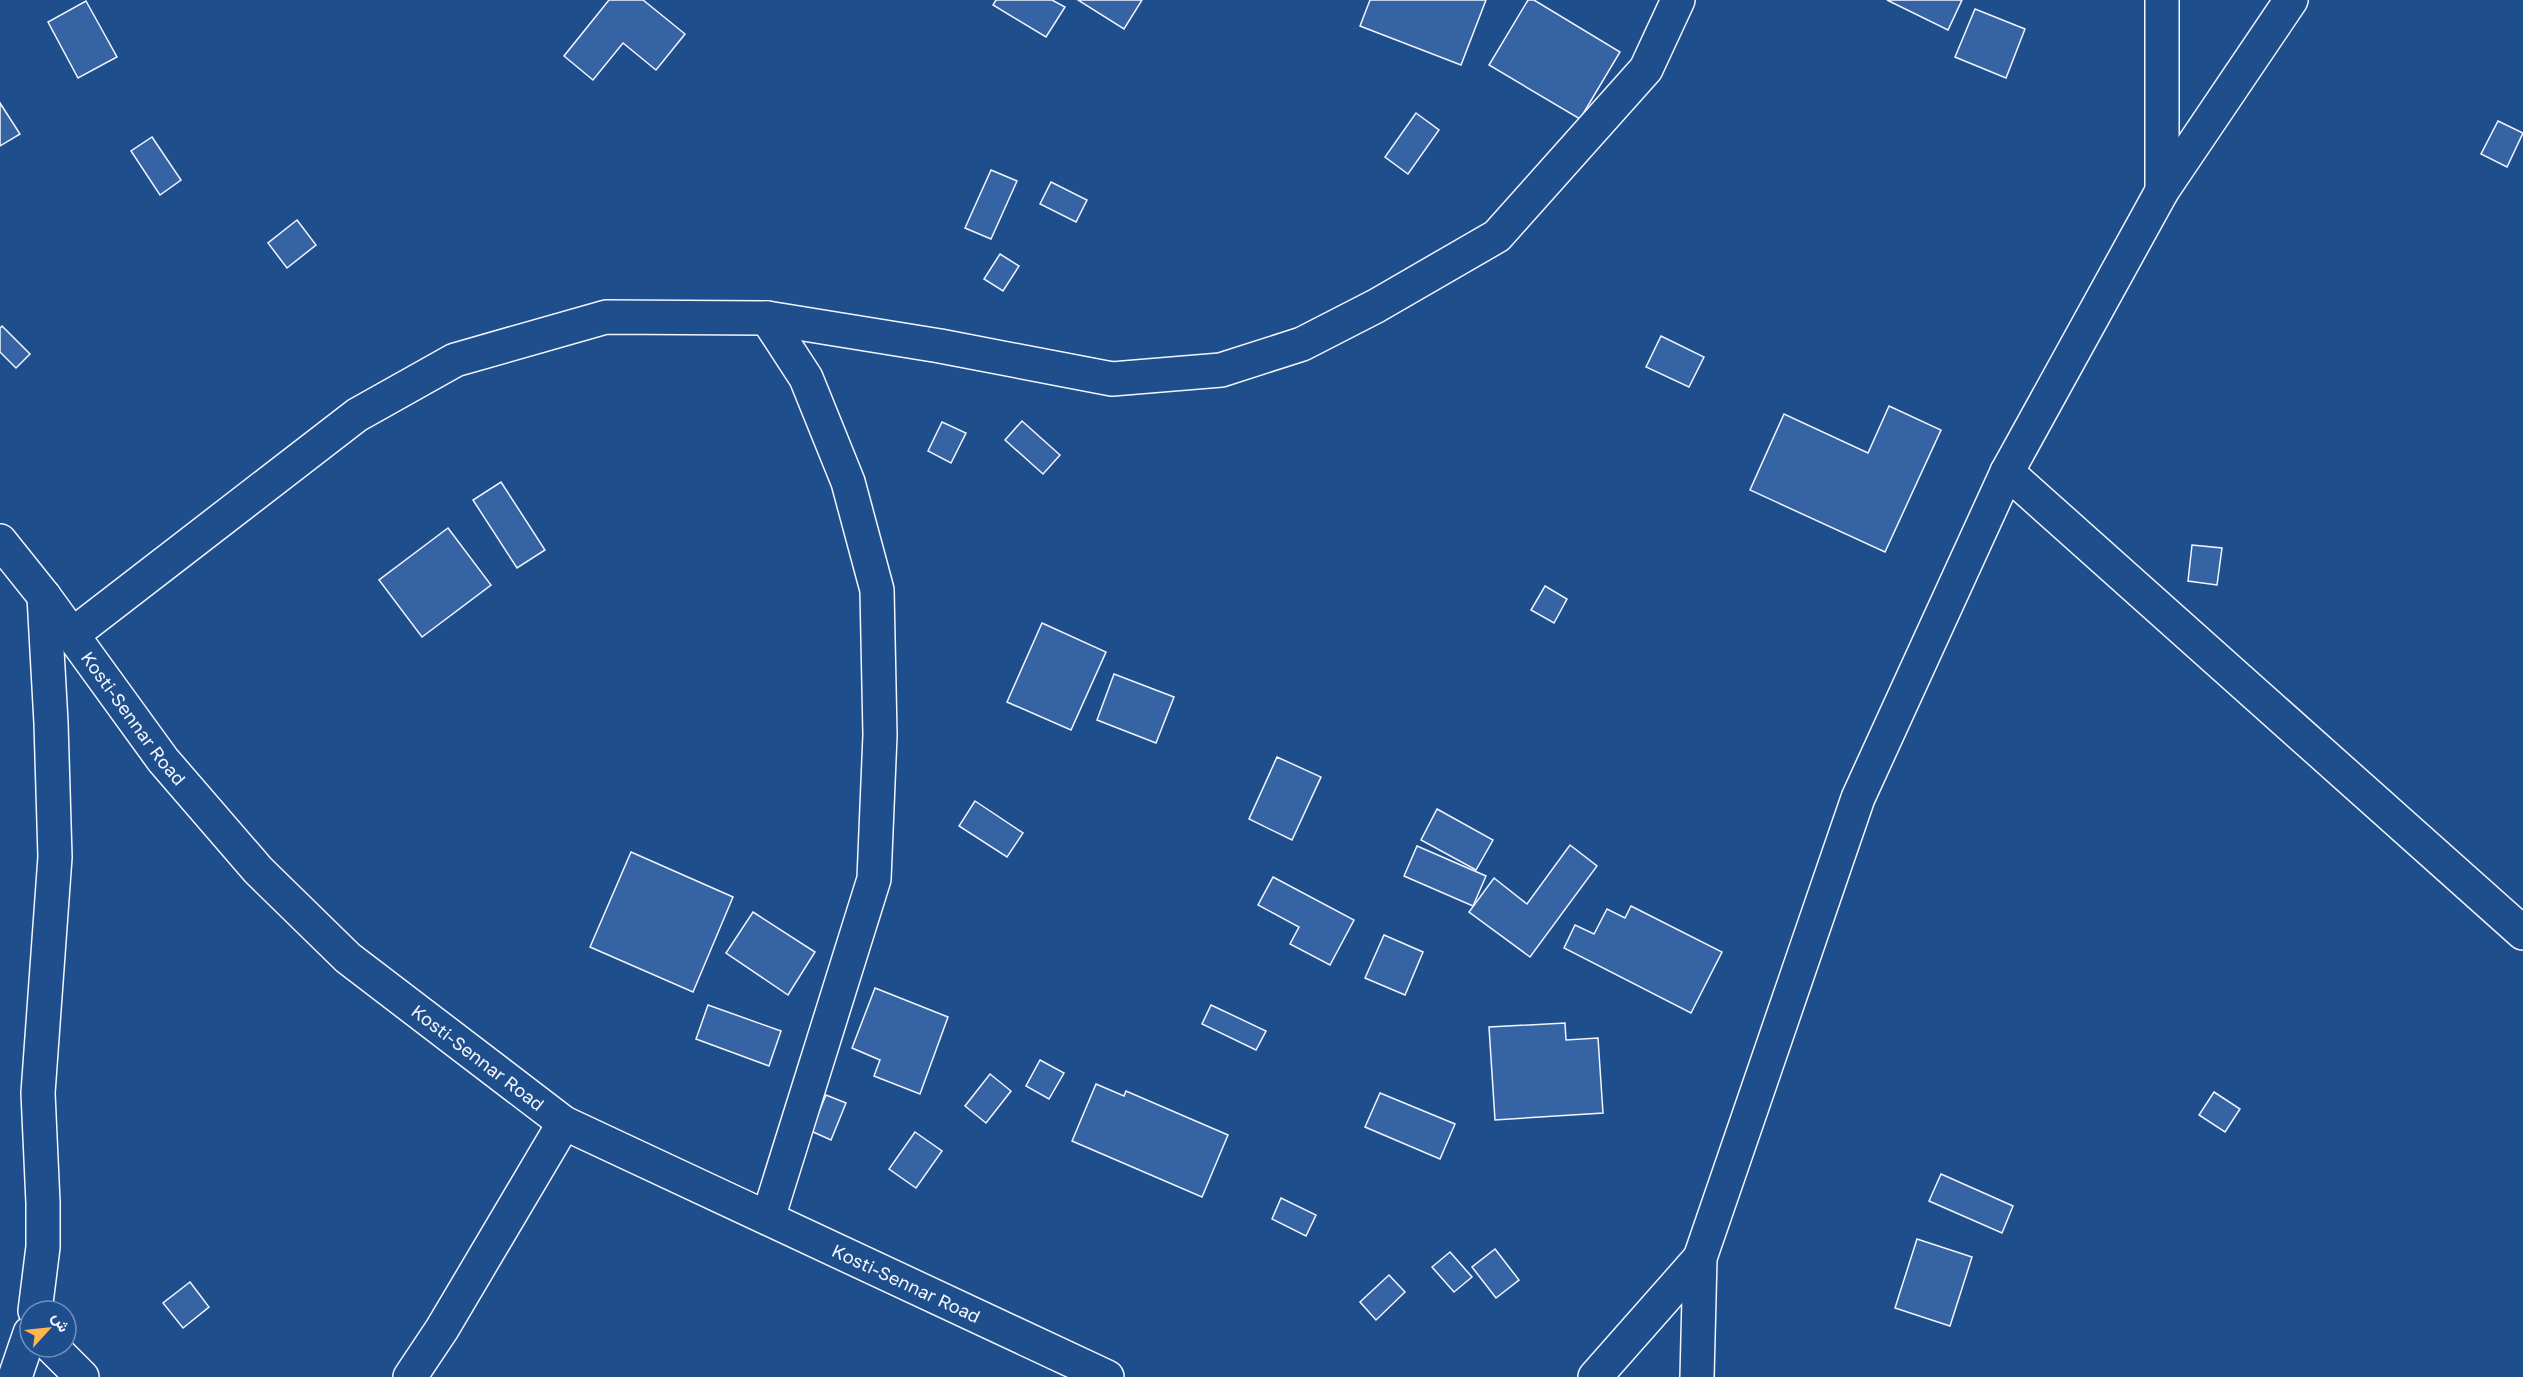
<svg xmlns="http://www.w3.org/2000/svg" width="2523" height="1377" viewBox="0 0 2523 1377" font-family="'Golos Text',Vazirmatn,sans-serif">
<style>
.building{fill:#3563a3;stroke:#f2f6ff;stroke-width:1.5}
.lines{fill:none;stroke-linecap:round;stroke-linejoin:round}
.street-casing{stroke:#f2f6ff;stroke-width:36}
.secondary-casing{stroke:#f2f6ff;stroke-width:36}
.highway-casing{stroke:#f2f6ff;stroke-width:36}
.street{stroke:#1f4e8c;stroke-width:33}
.secondary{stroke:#1f4e8c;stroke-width:33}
.highway{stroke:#1f4e8c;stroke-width:33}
.labels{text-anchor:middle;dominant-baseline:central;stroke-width:4.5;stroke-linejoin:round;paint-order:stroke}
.street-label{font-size:18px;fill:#f2f6ff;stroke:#1f4e8c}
</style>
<rect width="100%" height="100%" fill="#1f4e8c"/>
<g class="building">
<path d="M 609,0 L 643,0 L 685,34 L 656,70 L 623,43 L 593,80 L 564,56 Z"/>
<path d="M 996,0 L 1052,0 L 1065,7 L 1046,37 L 993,5 Z"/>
<path d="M 1078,0 L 1142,0 L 1124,29 Z"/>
<path d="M 1370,0 L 1486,0 L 1461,65 L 1360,26 Z"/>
<path d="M 1528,0 L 1534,0 L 1620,52 L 1580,119 L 1489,65 Z"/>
<path d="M 1887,0 L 1962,0 L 1948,30 Z"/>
<path d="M 86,1 L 117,57 L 78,78 L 48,22 Z"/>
<path d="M 1975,9 L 2025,29 L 2006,78 L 1955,57 Z"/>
<path d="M 0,103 L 20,134 L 0,146 Z"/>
<path d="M 1416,113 L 1439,130 L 1408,174 L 1385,157 Z"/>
<path d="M 2498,121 L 2523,133 L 2507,167 L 2481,154 Z"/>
<path d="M 152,137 L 181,180 L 160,195 L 131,151 Z"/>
<path d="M 991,170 L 1017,181 L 991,239 L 965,228 Z"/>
<path d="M 1051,182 L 1087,200 L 1076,222 L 1040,204 Z"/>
<path d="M 297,220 L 316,245 L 287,268 L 268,243 Z"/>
<path d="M 1000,254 L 1019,266 L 1003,291 L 984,279 Z"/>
<path d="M 2,326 L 30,354 L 16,368 L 0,352 L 0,328 Z"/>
<path d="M 1661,336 L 1704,357 L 1689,387 L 1646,367 Z"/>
<path d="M 1889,406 L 1941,430 L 1885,552 L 1750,490 L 1784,414 L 1868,453 Z"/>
<path d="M 1022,421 L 1060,455 L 1043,474 L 1005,440 Z"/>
<path d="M 942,422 L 966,433 L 951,463 L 928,451 Z"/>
<path d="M 501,482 L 545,550 L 517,568 L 473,500 Z"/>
<path d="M 448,528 L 491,585 L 422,637 L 379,580 Z"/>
<path d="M 2192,545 L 2222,548 L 2217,585 L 2188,581 Z"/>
<path d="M 1545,586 L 1567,599 L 1554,623 L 1531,610 Z"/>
<path d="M 1042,623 L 1106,652 L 1071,730 L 1007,702 Z"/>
<path d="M 1114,674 L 1174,697 L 1156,743 L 1097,720 Z"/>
<path d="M 1277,757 L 1321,777 L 1292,840 L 1249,819 Z"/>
<path d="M 975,801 L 1023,833 L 1007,857 L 959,826 Z"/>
<path d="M 1437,809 L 1493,840 L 1476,870 L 1421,840 Z"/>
<path d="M 1570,845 L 1597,866 L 1530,957 L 1469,912 L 1494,878 L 1527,904 Z"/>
<path d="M 1417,846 L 1486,876 L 1473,906 L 1404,876 Z"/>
<path d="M 631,852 L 733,897 L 693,992 L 590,947 Z"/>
<path d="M 1273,877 L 1354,920 L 1330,965 L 1290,944 L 1299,927 L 1258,905 Z"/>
<path d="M 1631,906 L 1722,952 L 1691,1013 L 1564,948 L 1575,925 L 1594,934 L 1607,909 L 1625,918 Z"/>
<path d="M 753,912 L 815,952 L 788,995 L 726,953 Z"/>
<path d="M 1384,935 L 1423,952 L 1405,995 L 1365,978 Z"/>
<path d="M 875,988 L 948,1017 L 920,1094 L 874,1076 L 880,1060 L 852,1048 Z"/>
<path d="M 708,1005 L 781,1031 L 769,1066 L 696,1039 Z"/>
<path d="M 1211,1005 L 1266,1031 L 1256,1050 L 1202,1024 Z"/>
<path d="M 1565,1023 L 1566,1040 L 1598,1038 L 1603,1113 L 1495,1120 L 1489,1027 Z"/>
<path d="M 1040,1060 L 1064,1073 L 1049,1099 L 1026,1086 Z"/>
<path d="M 990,1074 L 1011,1091 L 986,1123 L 965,1106 Z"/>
<path d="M 1096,1084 L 1124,1096 L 1126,1091 L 1228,1135 L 1202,1197 L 1072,1141 Z"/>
<path d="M 2214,1092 L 2240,1109 L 2225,1132 L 2199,1115 Z"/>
<path d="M 1380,1093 L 1455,1124 L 1440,1159 L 1365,1127 Z"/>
<path d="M 826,1095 L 846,1103 L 831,1140 L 811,1131 Z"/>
<path d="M 915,1132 L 942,1151 L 916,1188 L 889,1169 Z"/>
<path d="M 1941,1174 L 2013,1206 L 2002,1233 L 1929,1201 Z"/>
<path d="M 1281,1198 L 1316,1215 L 1306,1236 L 1272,1219 Z"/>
<path d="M 1917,1239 L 1972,1257 L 1950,1326 L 1895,1308 Z"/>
<path d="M 1495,1249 L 1519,1280 L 1496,1298 L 1472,1267 Z"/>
<path d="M 1450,1252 L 1472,1277 L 1454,1292 L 1432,1267 Z"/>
<path d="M 1389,1275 L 1405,1292 L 1376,1320 L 1360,1302 Z"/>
<path d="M 190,1282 L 209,1307 L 183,1328 L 163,1303 Z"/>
</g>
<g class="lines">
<g class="street-casing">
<g id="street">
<path d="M 2162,191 L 2162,0"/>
<path d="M 767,318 L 806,378 L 848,482 L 877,590 L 880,735 L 874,879 L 768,1218"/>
<path d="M 2007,472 L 2523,933"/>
<path d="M 72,635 L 357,415 L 455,360 L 606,317 L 767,318 L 940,346 L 1112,379 L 1221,370 L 1302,344 L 1376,306 L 1497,236 L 1646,69 L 1678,0"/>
<path d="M 35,1311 L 43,1247 L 43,1203 L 38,1093 L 55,857 L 51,723 L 44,596"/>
<path d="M 52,1347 L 82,1377"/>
<path d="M 15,1377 L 30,1333"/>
<path d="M 410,1377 L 442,1329 L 564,1123"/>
</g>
</g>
<g class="secondary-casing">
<g id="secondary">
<path d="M 1595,1377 L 1700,1258"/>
<path d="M 1697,1377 L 1700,1258 L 1858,798 L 2007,472 L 2162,191 L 2291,0"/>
</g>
</g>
<g class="highway-casing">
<g id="highway">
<path id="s1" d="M 0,541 L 44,596 L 163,760 L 258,870 L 348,958 L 564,1123 L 1107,1377"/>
</g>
</g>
<use href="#street" class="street"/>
<use href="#secondary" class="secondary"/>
<use href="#highway" class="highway"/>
</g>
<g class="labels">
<g class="street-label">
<text stroke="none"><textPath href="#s1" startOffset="222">Kosti-Sennar Road</textPath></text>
<text stroke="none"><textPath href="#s1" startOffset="708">Kosti-Sennar Road</textPath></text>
<text stroke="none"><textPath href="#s1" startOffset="1194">Kosti-Sennar Road</textPath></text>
</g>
</g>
<g transform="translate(48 1329) rotate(63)"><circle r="28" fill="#1f4e8c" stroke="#7391ba" stroke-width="1.5"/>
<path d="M0-4.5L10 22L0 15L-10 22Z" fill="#ffb74d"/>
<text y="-9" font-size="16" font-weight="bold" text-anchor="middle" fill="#f2f6ff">ش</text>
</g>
</svg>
